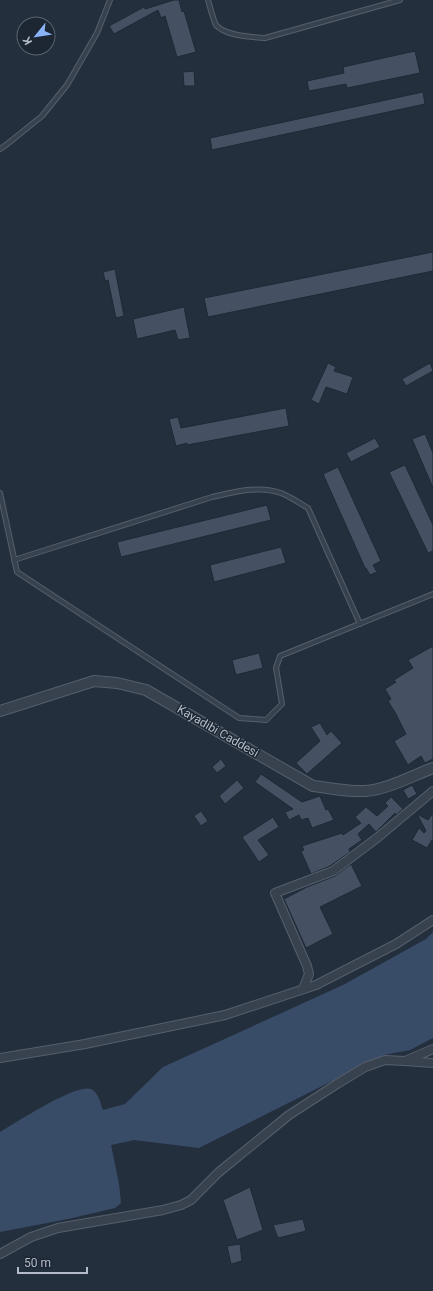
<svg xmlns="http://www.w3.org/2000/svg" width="433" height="1291" viewBox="0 0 433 1291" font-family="Roboto,sans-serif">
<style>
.water{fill:#394c67}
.building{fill:#455162;stroke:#1f2835}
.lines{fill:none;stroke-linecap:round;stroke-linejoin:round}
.service-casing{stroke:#565f6c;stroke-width:6}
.minor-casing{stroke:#565f6c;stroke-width:10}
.tertiary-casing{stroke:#565f6c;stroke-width:12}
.service{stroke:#38414e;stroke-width:4}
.minor{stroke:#38414e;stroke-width:8}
.tertiary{stroke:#38414e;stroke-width:10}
.labels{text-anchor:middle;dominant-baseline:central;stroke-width:3;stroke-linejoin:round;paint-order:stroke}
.street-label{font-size:12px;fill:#b4bcc9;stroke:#1d2633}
</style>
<rect width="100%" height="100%" fill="#242f3e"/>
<path class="water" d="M 433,932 L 433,1038 L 410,1050 L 384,1055 L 199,1148 L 134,1140 L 111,1145 L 119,1184 L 121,1203 L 115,1208 L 68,1219 L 0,1232 L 0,1132 C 15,1123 76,1083 91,1089 C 99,1093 100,1103 103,1110 L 125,1104 L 163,1067 L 343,985 L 426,939 Z"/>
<g class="building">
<path d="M 174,0 L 179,0 L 182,12 L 184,11 L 196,52 L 177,57 L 165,16 L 161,18 L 158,10 L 114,34 L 109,26 L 144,7 L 145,9 Z"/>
<path d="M 415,51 L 420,73 L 347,88 L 346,84 L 309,91 L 307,81 L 344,73 L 343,67 Z"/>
<path d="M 194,71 L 195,86 L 184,86 L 183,72 Z"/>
<path d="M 423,92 L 425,104 L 212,150 L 210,138 Z"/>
<path d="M 433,252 L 433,271 L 208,317 L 204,298 Z"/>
<path d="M 115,269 L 124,316 L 116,318 L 108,280 L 105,281 L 103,272 Z"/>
<path d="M 184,307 L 190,338 L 178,340 L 175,330 L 137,339 L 133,319 Z"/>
<path d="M 328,363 L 336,367 L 334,371 L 353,377 L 347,394 L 326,387 L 319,404 L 311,400 Z"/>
<path d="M 430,363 L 433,371 L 406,386 L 402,379 Z"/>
<path d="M 286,408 L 289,426 L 187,445 L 187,443 L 176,446 L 169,419 L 178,417 L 181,428 Z"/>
<path d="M 425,434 L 433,453 L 433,488 L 412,439 Z"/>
<path d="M 375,438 L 380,447 L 351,462 L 346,453 Z"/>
<path d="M 405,465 L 433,525 L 433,551 L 428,553 L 389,472 Z"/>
<path d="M 338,467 L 381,561 L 373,565 L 377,572 L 370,575 L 366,568 L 365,568 L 323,474 Z"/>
<path d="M 267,505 L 271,520 L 121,557 L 117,542 Z"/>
<path d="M 281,547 L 286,563 L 214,582 L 210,565 Z"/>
<path d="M 433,646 L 433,759 L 425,763 L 421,756 L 408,765 L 394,741 L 406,734 L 396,714 L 388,701 L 391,699 L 385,689 L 396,682 L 394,680 L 413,668 L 408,660 Z"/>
<path d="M 259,653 L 263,668 L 236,675 L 232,660 Z"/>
<path d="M 320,723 L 327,735 L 331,731 L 342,743 L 307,774 L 296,763 L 320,741 L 311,727 Z"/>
<path d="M 221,759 L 226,766 L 217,773 L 212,767 Z"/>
<path d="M 261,774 L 302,802 L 320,796 L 326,810 L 328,809 L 334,820 L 312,828 L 308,818 L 301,820 L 299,815 L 289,820 L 285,812 L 293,809 L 255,782 Z"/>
<path d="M 237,780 L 244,788 L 225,804 L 219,796 Z"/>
<path d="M 412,785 L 417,794 L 408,799 L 403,790 Z"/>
<path d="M 391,797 L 403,809 L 396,815 L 395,813 L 376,832 L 369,824 L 358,834 L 362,840 L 349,849 L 350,852 L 330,866 L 311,874 L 301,851 L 304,850 L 302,846 L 342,833 L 343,835 L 361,823 L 355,817 L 366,807 L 377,816 L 388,806 L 385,803 Z"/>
<path d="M 201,811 L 208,821 L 201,826 L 194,816 Z"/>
<path d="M 433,813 L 433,842 L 432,840 L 427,848 L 412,840 L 419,828 L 424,833 L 426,831 L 417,814 L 428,820 Z"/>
<path d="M 273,817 L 279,827 L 258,840 L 269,855 L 259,862 L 242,837 Z"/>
<path d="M 351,864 L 362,886 L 320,907 L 333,934 L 306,948 L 284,899 L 307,887 L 335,876 Z"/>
<path d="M 250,1187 L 263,1230 L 237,1240 L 223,1200 Z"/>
<path d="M 303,1219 L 306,1231 L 278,1238 L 273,1225 Z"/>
<path d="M 240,1244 L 242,1261 L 231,1264 L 227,1246 Z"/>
</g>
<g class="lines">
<g class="service-casing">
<g id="service">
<path d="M 208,0 C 210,6 213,20 216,25 C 225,36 252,37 265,38 L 400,0"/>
<path d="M 0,149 L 6,145 L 42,116 L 67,85 L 97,33 L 110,0"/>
<path d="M 0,493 L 17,572 L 239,718 L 266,720 L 282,704 L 276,668 L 280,656 L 433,594"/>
<path d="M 14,560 L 212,497 C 234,492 259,485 281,493 C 291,497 299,503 308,508 L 360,624"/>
</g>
</g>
<g class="minor-casing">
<g id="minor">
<path d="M 303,989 L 309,974 L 307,966 L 275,893 L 333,871 L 377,838 L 433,791"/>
<path d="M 433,1049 L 405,1061 L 433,1063"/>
<path d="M 0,1058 L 85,1044 L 225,1015 L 316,985 L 396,944 L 433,920"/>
<path d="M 0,1254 L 31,1237 L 58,1228 L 163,1210 L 181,1205 L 191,1200 L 219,1172 L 289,1115 L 337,1084 L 365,1067 L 385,1060 L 405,1061"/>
</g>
</g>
<g class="tertiary-casing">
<path id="tertiary" d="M 0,711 L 94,681 L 117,683 L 146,690 L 313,786 C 330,788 348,792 365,791 C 386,790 414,775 433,768"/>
</g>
<use href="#service" class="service"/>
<use href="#minor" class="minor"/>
<use href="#tertiary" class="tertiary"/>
</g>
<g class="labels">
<g class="street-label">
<text transform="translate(218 731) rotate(30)">Kayadibi Caddesi</text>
</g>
</g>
<g transform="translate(36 36) rotate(240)"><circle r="19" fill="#1d2633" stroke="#59626f"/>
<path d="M0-3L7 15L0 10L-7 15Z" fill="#8ab4f8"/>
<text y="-6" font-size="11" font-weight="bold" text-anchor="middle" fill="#b4bcc9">K</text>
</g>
<path d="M18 1267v6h69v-6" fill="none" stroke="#b4bcc9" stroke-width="2"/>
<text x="24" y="1267" font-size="12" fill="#b4bcc9" stroke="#1d2633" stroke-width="3" paint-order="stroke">50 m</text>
</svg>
